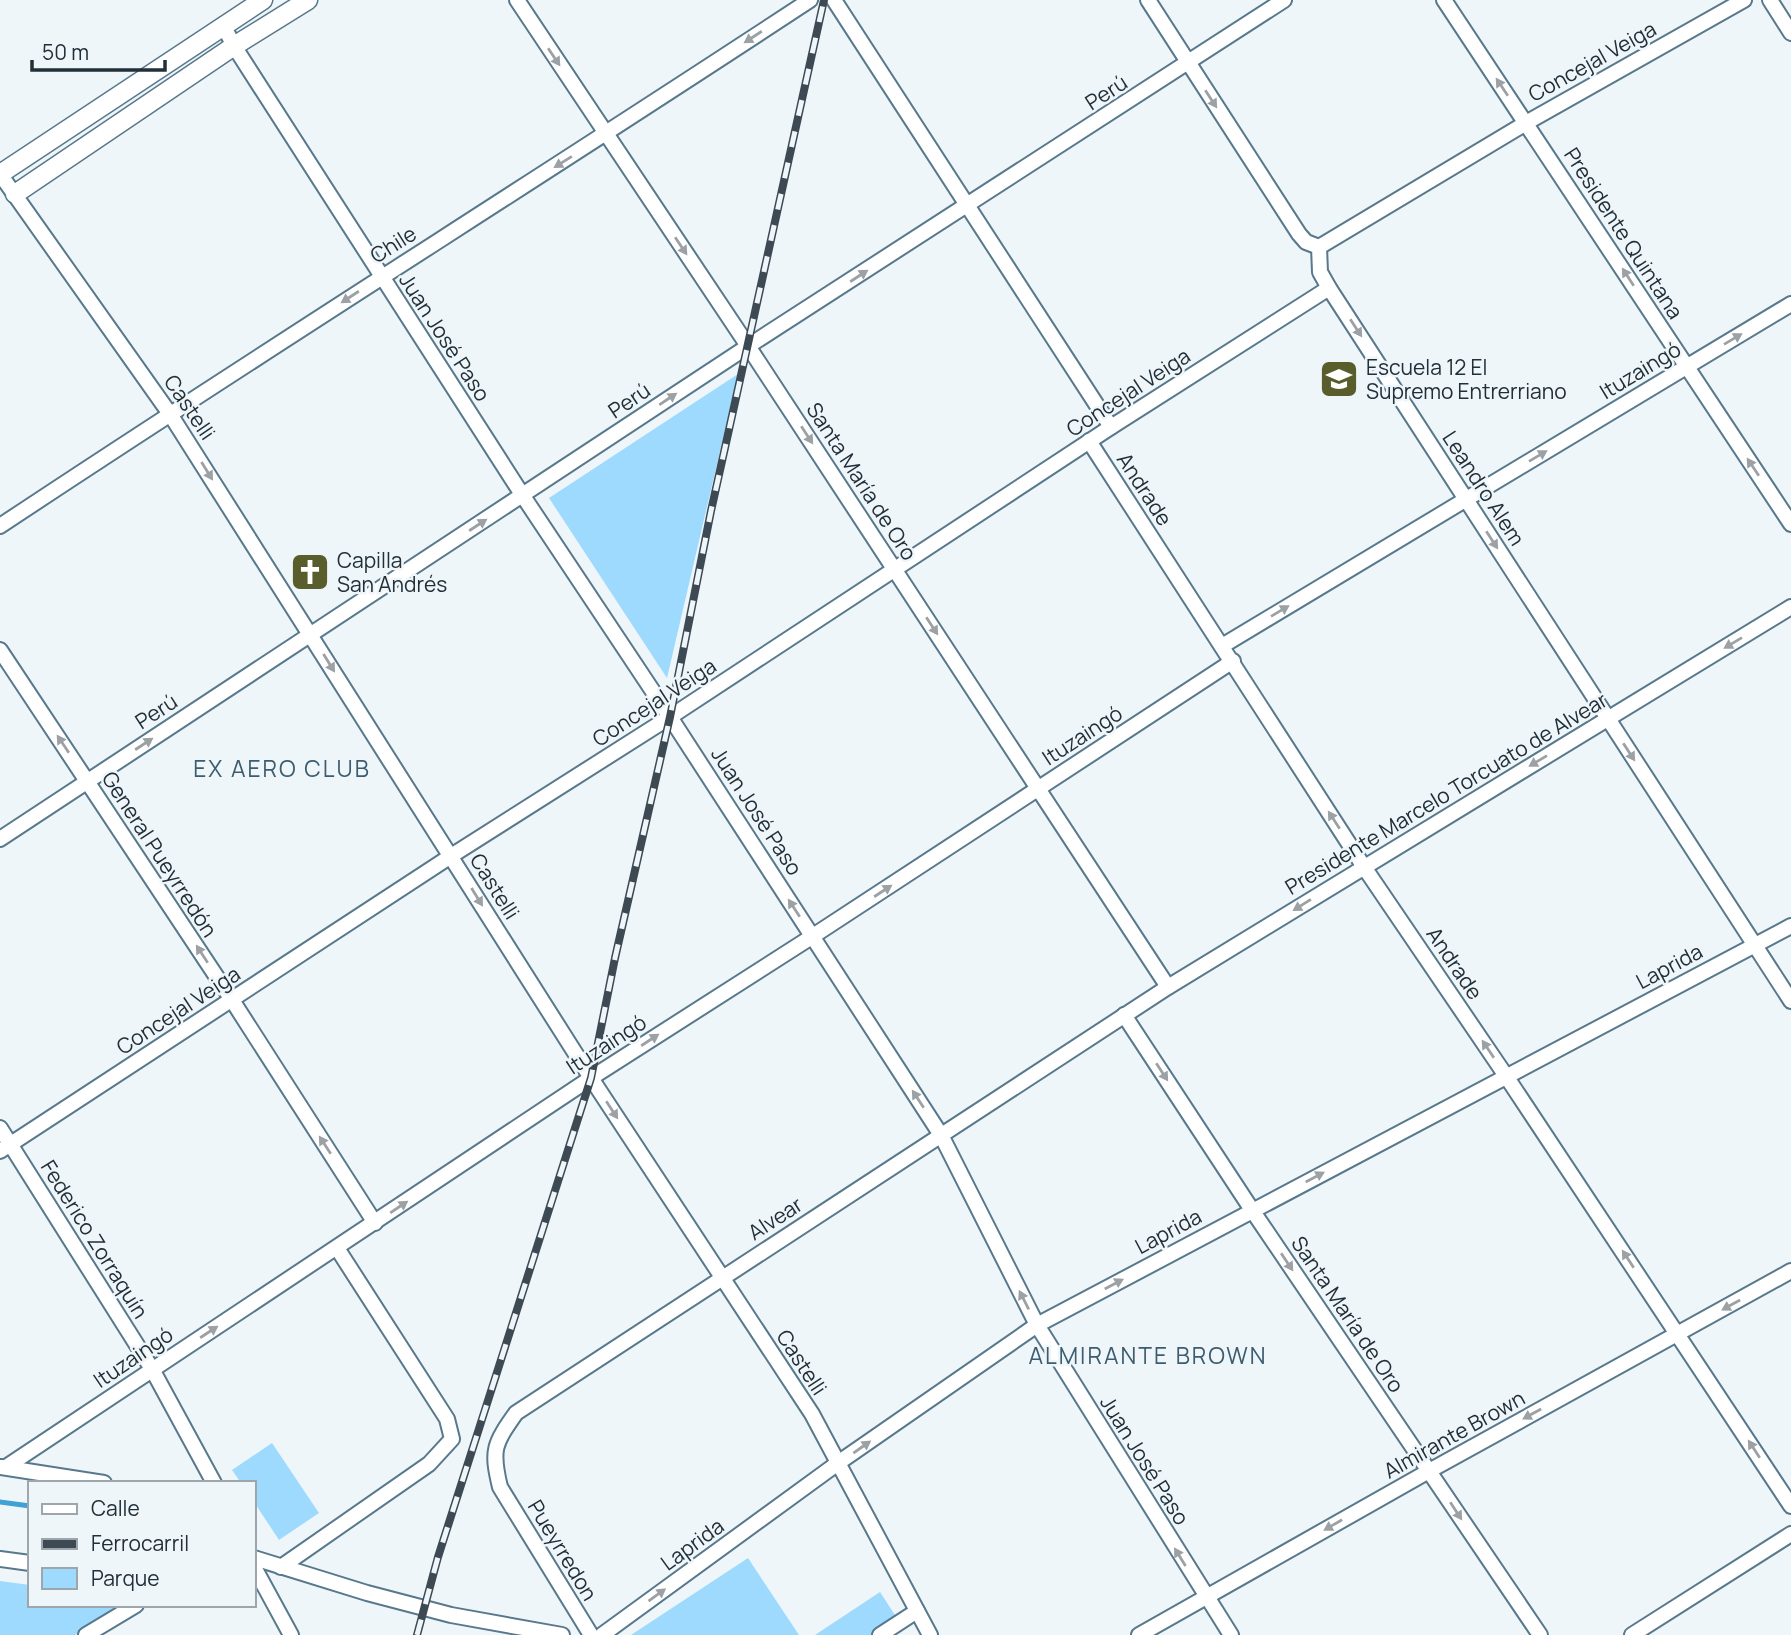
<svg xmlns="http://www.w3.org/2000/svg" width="1791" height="1635" viewBox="0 0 1791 1635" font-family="Manrope,sans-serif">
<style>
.green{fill:#9edafe}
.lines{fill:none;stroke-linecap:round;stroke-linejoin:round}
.stream{stroke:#40a1d4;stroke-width:5}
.minor-casing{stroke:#58788c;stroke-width:18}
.tertiary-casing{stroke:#58788c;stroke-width:21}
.minor{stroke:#fff;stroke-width:14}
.tertiary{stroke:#fff;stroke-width:18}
.rail-casing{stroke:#3d4a53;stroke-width:8}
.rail{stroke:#eff6fa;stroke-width:5;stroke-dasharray:16;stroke-linecap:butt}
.oneway{fill:#9ba1a5}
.labels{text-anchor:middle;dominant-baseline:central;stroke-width:5;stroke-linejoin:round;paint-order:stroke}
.street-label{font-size:21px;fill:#212f38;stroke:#eff6fa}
.poi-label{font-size:21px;fill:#212f38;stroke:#eff6fa;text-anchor:start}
.neighbourhood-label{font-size:23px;letter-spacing:2px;fill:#3c5d70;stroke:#eff6fa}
</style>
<rect width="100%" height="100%" fill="#eff6fa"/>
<g class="green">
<path d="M 738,374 L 667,678 L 549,498 Z"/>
<path d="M 272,1443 L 319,1513 L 279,1540 L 254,1502 L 254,1483 L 241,1483 L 232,1470 Z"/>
<path d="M 748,1558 L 799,1635 L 631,1635 Z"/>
<path d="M 0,1581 L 30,1585 L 30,1605 L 125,1605 L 75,1635 L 0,1635 Z"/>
<path d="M 880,1592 L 904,1629 L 894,1635 L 815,1635 Z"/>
</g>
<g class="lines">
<path class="stream" d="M 0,1502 L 30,1506"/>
<g class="minor-casing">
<g id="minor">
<path d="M 517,0 L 748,346 L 1168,987"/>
<path d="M 834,0 L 1111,427"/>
<path d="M 1148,0 L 1299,234 L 1306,242 L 1319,247 L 1320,272 L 1329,288 L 1791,1001"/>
<path d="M 1444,0 L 1791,524"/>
<path d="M 1770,0 L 1791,33"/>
<path d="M 223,25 L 234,46 L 523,496 L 670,717 L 941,1135 L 1037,1325 L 1231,1635"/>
<path d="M 0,174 L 170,414 L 591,1078 L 812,1414 L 930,1635"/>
<path d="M 1319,247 L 1526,123 L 1744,0"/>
<path d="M 1089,441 L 1364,867 L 1506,1076 L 1791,1506"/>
<path d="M 0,526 C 268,348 541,177 810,0"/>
<path d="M 1222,646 L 1791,304"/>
<path d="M 0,650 L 232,1000 L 375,1223"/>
<path d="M 0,839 L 753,343 L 1284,0"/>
<path d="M 1124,1015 L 1252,1210 L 1540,1635"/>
<path d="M 0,1128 L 152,1369 L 214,1483"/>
<path d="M 0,1151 L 451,856 L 670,717 L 1111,427 L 1329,288"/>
<path d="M 1,1467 L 104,1483"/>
<path d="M 6,1467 L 591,1078 L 813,936 L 1233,661"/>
<path d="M 254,1558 L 367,1593 L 451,1615 L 562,1635"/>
<path d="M 0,1559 L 30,1563"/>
<path d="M 254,1567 L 291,1635"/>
<path d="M 281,1567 L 429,1464 L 452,1439 L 447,1419 L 337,1248"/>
<path d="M 86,1635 L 136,1605"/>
<path d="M 591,1635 L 500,1487 C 491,1450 494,1444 516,1413 L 1168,987 L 1791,607"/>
<path d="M 602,1635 L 838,1463 L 1037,1325 L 1791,926"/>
<path d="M 880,1635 L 917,1611"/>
<path d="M 1139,1635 L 1429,1471 L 1791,1271"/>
<path d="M 1632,1635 L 1791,1534"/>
</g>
</g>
<g class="tertiary-casing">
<g id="tertiary">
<path d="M 0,174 L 263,0"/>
<path d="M 15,194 L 234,46 L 308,0"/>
</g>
</g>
<use href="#minor" class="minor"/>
<use href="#tertiary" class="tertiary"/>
<g class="rail-casing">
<path id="rail" d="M 417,1635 L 438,1557 L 591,1078 L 615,958 L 670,717 L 711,511 L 824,0"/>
</g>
<use href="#rail" class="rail"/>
</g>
<defs><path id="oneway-solid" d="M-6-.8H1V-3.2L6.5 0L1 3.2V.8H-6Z" transform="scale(1.75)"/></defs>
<g class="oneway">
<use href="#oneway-solid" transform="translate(753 37) rotate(147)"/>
<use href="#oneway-solid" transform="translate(554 57) rotate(56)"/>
<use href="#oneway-solid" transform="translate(1502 87) rotate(-124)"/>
<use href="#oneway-solid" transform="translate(1211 99) rotate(57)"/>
<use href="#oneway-solid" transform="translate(563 162) rotate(148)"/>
<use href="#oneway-solid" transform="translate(681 246) rotate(56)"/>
<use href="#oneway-solid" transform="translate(859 276) rotate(-33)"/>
<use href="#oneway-solid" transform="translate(1628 277) rotate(-123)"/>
<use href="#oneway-solid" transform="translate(350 297) rotate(147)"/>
<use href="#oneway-solid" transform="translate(1356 328) rotate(57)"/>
<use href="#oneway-solid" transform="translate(1733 339) rotate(-31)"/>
<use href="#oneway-solid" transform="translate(668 399) rotate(-34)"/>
<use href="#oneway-solid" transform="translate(807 435) rotate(57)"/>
<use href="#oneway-solid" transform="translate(1538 456) rotate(-31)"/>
<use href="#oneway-solid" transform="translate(1753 467) rotate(-124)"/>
<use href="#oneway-solid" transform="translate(207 471) rotate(58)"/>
<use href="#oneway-solid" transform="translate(478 525) rotate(-33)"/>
<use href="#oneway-solid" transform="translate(1492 540) rotate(57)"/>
<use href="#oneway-solid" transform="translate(1280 611) rotate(-31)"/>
<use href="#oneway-solid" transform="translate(932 626) rotate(57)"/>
<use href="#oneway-solid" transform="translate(1733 643) rotate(149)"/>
<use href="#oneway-solid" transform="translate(329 663) rotate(58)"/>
<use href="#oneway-solid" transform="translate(63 744) rotate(-124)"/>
<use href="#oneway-solid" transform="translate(144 744) rotate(-33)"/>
<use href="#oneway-solid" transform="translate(1629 752) rotate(57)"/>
<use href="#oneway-solid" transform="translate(1538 761) rotate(149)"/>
<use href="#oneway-solid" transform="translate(1334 820) rotate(-123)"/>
<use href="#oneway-solid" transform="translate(883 891) rotate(-33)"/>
<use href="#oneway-solid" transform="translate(477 897) rotate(58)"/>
<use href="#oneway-solid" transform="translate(1302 905) rotate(148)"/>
<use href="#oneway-solid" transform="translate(794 908) rotate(-123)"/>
<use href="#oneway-solid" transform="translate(202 954) rotate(-123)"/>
<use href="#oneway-solid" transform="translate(650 1040) rotate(-33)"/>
<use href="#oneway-solid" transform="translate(1488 1049) rotate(-124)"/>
<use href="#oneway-solid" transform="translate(1162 1072) rotate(57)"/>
<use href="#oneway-solid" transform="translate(918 1099) rotate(-123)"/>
<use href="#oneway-solid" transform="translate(612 1110) rotate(57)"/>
<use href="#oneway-solid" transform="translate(325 1145) rotate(-123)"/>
<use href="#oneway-solid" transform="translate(1315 1177) rotate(-28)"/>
<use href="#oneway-solid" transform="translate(399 1207) rotate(-34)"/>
<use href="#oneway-solid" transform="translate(1628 1259) rotate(-123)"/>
<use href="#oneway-solid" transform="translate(1287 1262) rotate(56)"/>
<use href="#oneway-solid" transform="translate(1114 1284) rotate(-28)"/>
<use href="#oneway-solid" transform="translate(1024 1300) rotate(-117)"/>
<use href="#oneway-solid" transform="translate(1731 1305) rotate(151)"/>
<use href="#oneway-solid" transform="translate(209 1332) rotate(-33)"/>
<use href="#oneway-solid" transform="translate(1532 1414) rotate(151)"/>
<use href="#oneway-solid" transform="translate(862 1447) rotate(-35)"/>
<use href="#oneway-solid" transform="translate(1754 1449) rotate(-123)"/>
<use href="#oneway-solid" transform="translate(1456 1511) rotate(57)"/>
<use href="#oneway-solid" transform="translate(1333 1525) rotate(150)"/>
<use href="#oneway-solid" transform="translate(1180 1557) rotate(-122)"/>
<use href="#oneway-solid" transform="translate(657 1595) rotate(-36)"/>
</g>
<defs>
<g id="school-square" transform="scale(2.0125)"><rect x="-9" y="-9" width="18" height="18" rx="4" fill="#585d2b" stroke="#eff6fa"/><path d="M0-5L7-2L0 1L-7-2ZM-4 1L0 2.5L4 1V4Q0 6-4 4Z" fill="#fff"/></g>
<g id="church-square" transform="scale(2.0125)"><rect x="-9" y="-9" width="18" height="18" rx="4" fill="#585d2b" stroke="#eff6fa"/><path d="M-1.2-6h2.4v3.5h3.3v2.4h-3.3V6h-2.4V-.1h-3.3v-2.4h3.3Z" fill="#fff"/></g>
</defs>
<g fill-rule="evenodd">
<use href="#school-square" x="1339" y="379"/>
<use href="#church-square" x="310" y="572"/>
</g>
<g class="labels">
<g class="street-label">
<text transform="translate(1592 61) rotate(-29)">Concejal Veiga</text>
<text transform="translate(1106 92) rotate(-33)">Perú</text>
<text transform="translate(1624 233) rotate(57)">Presidente Quintana</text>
<text transform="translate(393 244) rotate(-32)">Chile</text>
<text transform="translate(445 337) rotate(57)">Juan José Paso</text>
<text transform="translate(1640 370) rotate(-31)">Ituzaingó</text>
<text transform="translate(1128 392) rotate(-33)">Concejal Veiga</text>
<text transform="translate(629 400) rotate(-34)">Perú</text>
<text transform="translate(190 407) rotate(56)">Castelli</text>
<text transform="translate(862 481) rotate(57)">Santa María de Oro</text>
<text transform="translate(1484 488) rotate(57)">Leandro Alem</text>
<text transform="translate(1145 489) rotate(57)">Andrade</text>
<text transform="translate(654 702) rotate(-33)">Concejal Veiga</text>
<text transform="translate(156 711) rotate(-33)">Perú</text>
<text transform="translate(1082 735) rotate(-33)">Ituzaingó</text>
<text transform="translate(1446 793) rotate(-31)">Presidente Marcelo Torcuato de Alvear</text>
<text transform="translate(757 811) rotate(57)">Juan José Paso</text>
<text transform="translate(160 854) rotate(57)">General Pueyrredón</text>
<text transform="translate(495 886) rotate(58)">Castelli</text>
<text transform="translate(1455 963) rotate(56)">Andrade</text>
<text transform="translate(1669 966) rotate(-28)">Laprida</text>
<text transform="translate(178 1010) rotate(-33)">Concejal Veiga</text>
<text transform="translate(606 1044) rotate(-33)">Ituzaingó</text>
<text transform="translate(775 1218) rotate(-33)">Alvear</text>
<text transform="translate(1168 1231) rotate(-28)">Laprida</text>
<text transform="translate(95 1239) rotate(58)">Federico Zorraquín</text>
<text transform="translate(1348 1314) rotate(56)">Santa María de Oro</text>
<text transform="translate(133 1357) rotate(-34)">Ituzaingó</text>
<text transform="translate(802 1362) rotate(57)">Castelli</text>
<text transform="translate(1454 1434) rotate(-29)">Almirante Brown</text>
<text transform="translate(1145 1460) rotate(58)">Juan José Paso</text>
<text transform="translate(692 1544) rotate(-36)">Laprida</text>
<text transform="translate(563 1550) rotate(59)">Pueyrredon</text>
</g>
<g class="poi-label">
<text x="1366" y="367">Escuela 12 El<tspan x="1366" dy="24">Supremo Entrerriano</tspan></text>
<text x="337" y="560">Capilla<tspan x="337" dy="24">San Andrés</tspan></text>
</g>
<g class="neighbourhood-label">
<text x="282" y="768">EX AERO CLUB</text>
<text x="1148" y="1355">ALMIRANTE BROWN</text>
</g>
</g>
<rect x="28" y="1481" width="228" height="126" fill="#eff6fa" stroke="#9da6ac" stroke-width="2"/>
<rect x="42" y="1504" width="35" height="10" fill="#ffffff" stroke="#9da6ac" stroke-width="2"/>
<text x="91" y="1516" font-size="21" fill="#212f38">Calle</text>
<rect x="42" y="1539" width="35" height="10" fill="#3d4a53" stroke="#9da6ac" stroke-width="2"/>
<text x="91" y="1551" font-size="21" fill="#212f38">Ferrocarril</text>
<rect x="42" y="1568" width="35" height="21" fill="#9edafe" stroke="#9da6ac" stroke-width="2"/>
<text x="91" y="1586" font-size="21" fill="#212f38">Parque</text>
<path d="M32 60v10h133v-10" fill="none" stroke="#212f38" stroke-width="3.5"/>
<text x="42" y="60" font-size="21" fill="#212f38" stroke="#eff6fa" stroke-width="5" paint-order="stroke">50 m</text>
</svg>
